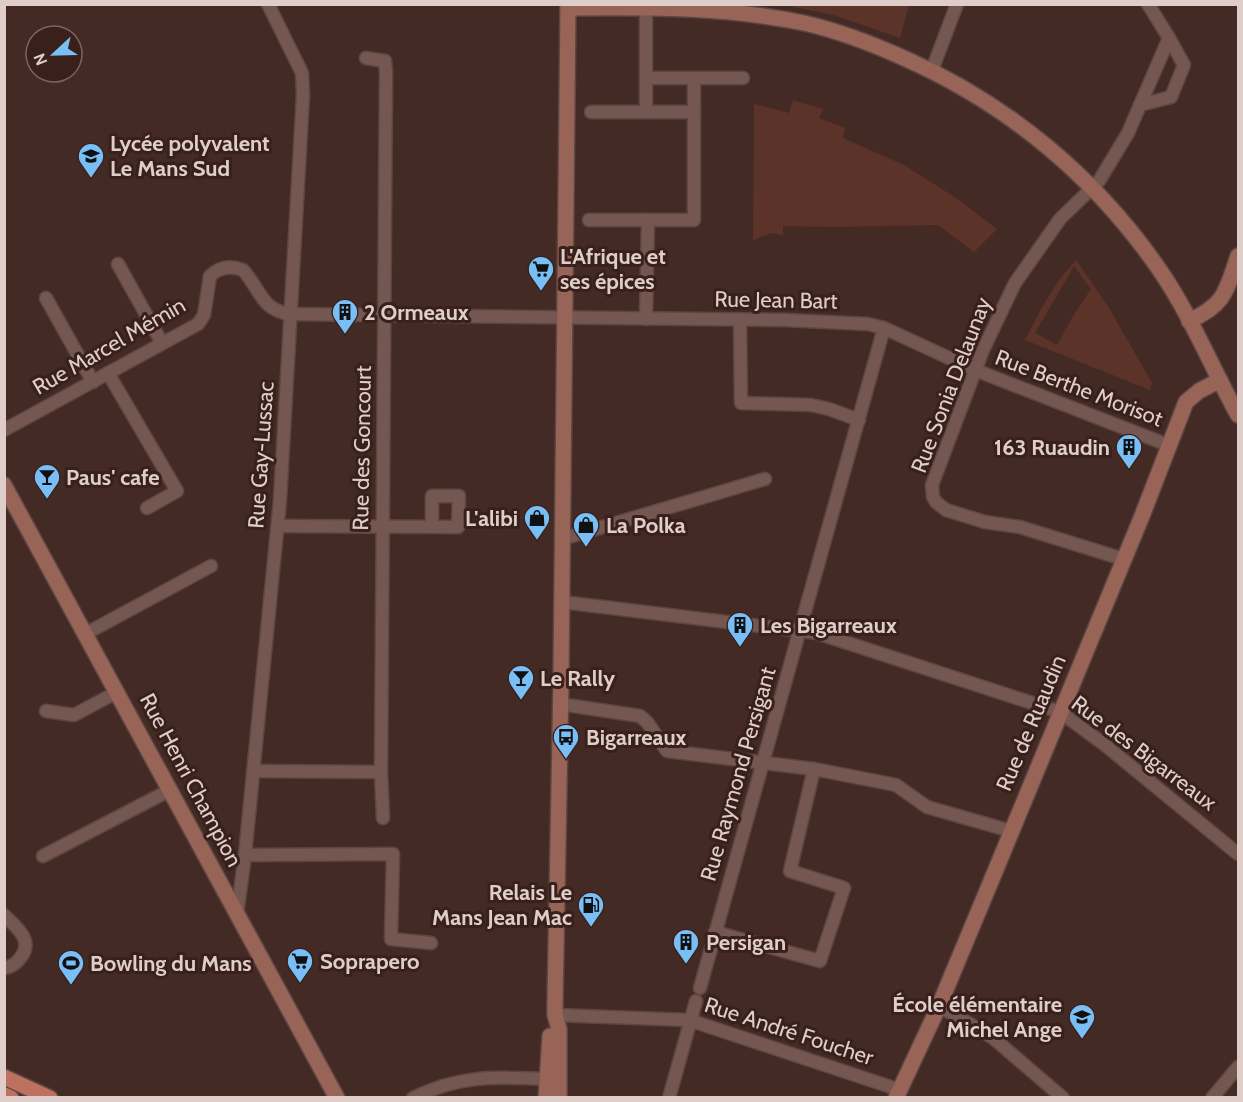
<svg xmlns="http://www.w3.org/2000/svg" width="1243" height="1102" viewBox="0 0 1243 1102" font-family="Cabin,sans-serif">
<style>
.green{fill:#5c3329;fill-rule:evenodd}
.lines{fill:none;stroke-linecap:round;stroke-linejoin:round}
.street-casing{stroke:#5c4642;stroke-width:15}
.secondary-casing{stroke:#5c4642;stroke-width:18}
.primary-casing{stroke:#5c4642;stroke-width:18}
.street{stroke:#745750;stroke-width:12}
.secondary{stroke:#996458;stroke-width:15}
.primary{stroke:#be715f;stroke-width:15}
.labels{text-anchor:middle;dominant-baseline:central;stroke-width:6;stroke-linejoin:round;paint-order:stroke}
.poi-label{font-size:22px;font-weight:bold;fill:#decdc9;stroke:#39201a;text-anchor:start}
.street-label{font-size:22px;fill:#decdc9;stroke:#39201a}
</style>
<rect width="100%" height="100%" fill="#442a24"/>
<g class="green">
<path d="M 783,5 L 909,5 L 900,38 L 834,15 Z"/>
<path d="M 793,100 L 823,109 L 819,118 L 845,128 L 843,138 L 904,165 L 956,198 L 997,229 L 974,252 L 938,225 L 833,227 L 783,226 L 783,235 L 771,233 L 753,240 L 754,104 L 789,113 Z"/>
<path d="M 1076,260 L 1109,308 L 1152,383 L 1150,390 L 1025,340 C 1040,311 1053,284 1076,260 ZM 1074,266 L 1091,289 L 1073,316 L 1057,345 L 1035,333 Z"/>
</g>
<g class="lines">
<g class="street-casing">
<g id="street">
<path d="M 646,9 L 646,78 L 694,78 L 694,220 L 648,220 L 646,319"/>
<path d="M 366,58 L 385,61 L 386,72 L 381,772 L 383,818"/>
<path d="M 932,70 L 957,4"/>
<path d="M 694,78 L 743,78"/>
<path d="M 1140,105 L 1171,97 L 1184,65 L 1169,38"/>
<path d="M 591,112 L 694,112"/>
<path d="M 646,112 L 646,78"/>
<path d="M 589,220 L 648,220"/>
<path d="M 118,264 L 162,343"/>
<path d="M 46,298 L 93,382"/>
<path d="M 740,320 L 741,403 L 811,405 L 829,409 L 859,420"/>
<path d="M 108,373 L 177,491 L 147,508"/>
<path d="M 4,430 L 198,324 L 204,315 L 210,276 C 219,267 230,265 243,270 C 261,290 261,310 290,314 L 785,320 L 868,324 L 884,328 L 975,370 L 1168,445"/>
<path d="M 278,526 L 458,527 L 459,496 L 432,496 L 432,527"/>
<path d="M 562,539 L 765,479"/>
<path d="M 1123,559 L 1020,527 L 985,522 L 946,510 L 936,502 L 933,497 L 932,485 L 983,350 L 1015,283 L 1060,219 L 1099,181 L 1128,133 L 1169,38 L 1148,4"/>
<path d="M 562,602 L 817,633 L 1060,712 L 1105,745 L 1238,854"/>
<path d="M 85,634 L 211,566"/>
<path d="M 560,704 L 640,716 L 647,722 L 667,751 L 814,769 L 896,785 L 927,807 L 1011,831"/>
<path d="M 46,711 L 74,715 L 117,692"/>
<path d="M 253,771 L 381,772"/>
<path d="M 245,855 L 393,854 L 391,939 L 431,943"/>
<path d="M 43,856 L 170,790"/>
<path d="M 237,914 L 245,855 L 280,500 L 303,95 L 302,73 L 268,4"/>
<path d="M 4,915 C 16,927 34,940 21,957 C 17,963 11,967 4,968"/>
<path d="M 715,932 L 820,961 L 844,888 L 790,871 L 814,769"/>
<path d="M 700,988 L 884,328"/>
<path d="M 939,1006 L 992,1037 L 1063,1098"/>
<path d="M 555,1015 L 689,1020 L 900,1090"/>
<path d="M 413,1098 C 461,1074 497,1077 548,1079"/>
<path d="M 669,1098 L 696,1001"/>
<path d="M 1212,1098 L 1238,1067"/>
</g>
</g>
<g class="secondary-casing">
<g id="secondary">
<path d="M 568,8 C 647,7 727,7 804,23 C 839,31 873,44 906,59 C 1009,105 1097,178 1161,272 C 1191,316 1212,368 1238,415"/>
<path d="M 1189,321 C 1226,304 1226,291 1238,256"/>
<path d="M 4,485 L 337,1098"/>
<path d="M 546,1098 L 550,1036"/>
<path d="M 559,1098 L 559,1029 L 555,1015 L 555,1003 L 561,680 L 568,4"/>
<path d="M 896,1098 L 939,1006 L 994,874 L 1142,516 L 1186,402 L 1199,391 L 1220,380"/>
</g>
</g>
<g class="primary-casing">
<g id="primary">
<path d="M 4,1077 L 50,1098"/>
<path d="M 4,1095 L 11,1098"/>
</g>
</g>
<use href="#street" class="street"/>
<use href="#secondary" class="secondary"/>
<use href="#primary" class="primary"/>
</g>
<defs>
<g id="school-pin" transform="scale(1.35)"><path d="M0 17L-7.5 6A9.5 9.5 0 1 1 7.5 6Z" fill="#78bff7" stroke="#39201a"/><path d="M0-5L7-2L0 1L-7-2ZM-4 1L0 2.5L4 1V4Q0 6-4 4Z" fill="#111"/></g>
<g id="supermarket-pin" transform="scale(1.35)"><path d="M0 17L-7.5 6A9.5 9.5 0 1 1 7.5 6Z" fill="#78bff7" stroke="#39201a"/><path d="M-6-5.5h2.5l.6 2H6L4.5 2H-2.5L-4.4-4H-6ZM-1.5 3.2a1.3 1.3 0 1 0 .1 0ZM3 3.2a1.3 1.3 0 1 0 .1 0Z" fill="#111"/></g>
<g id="building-pin" transform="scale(1.35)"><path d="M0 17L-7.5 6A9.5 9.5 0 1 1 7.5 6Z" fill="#78bff7" stroke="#39201a"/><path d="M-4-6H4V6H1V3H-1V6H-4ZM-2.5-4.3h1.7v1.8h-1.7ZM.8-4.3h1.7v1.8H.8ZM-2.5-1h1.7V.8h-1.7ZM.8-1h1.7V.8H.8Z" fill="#111"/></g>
<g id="bar-pin" transform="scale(1.35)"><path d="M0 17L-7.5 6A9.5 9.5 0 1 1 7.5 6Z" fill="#78bff7" stroke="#39201a"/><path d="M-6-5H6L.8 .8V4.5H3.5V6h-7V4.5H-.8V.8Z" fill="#111"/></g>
<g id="shop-pin" transform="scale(1.35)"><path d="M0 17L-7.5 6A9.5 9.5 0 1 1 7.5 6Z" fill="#78bff7" stroke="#39201a"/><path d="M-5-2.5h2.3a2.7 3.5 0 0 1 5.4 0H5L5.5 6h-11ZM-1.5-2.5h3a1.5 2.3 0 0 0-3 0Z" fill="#111"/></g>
<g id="bus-pin" transform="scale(1.35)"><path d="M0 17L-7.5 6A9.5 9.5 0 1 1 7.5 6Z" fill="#78bff7" stroke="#39201a"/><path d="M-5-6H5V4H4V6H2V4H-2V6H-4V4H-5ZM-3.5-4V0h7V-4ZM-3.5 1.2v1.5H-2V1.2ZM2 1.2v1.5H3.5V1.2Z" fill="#111"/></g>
<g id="fuel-pin" transform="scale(1.35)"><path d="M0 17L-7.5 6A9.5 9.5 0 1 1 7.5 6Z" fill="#78bff7" stroke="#39201a"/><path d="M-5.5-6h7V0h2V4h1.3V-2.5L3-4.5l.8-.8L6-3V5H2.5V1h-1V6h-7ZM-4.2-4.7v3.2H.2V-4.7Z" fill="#111"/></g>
<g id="stadium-pin" transform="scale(1.35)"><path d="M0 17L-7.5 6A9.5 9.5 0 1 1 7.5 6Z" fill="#78bff7" stroke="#39201a"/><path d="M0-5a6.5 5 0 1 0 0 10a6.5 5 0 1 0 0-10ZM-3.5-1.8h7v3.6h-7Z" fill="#111"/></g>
</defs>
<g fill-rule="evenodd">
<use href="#school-pin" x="91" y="156"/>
<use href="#supermarket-pin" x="541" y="269"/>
<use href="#building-pin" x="345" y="312"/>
<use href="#building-pin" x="1129" y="447"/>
<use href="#bar-pin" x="47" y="477"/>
<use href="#shop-pin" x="537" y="518"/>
<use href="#shop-pin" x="586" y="525"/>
<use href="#building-pin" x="740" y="625"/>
<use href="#bar-pin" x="521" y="678"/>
<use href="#bus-pin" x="566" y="737"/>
<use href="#fuel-pin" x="591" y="905"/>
<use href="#building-pin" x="686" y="942"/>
<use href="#supermarket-pin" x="300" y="961"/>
<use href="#stadium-pin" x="71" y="963"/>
<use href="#school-pin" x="1082" y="1017"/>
</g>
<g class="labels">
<g class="poi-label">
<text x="110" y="143">Lycée polyvalent<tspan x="110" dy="25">Le Mans Sud</tspan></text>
<text x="560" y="256">L'Afrique et<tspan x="560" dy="25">ses épices</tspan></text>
<text x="364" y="312">2 Ormeaux</text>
<text x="1110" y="447" text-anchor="end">163 Ruaudin</text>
<text x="66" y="477">Paus' cafe</text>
<text x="518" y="518" text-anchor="end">L'alibi</text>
<text x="606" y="525">La Polka</text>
<text x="760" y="625">Les Bigarreaux</text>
<text x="540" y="678">Le Rally</text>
<text x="586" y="737">Bigarreaux</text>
<text x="572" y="892" text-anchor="end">Relais Le<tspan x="572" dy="25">Mans Jean Mac</tspan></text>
<text x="706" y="942">Persigan</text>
<text x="320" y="961">Soprapero</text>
<text x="90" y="963">Bowling du Mans</text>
<text x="1062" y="1004" text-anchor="end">École élémentaire<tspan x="1062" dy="25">Michel Ange</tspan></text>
</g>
<g class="street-label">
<text transform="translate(776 300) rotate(1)">Rue Jean Bart</text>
<text transform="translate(109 346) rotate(-30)">Rue Marcel Mémin</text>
<text transform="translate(951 385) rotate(-69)">Rue Sonia Delaunay</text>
<text transform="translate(1079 388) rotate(21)">Rue Berthe Morisot</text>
<text transform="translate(362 448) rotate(-89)">Rue des Goncourt</text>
<text transform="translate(261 455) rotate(-86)">Rue Gay-Lussac</text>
<text transform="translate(1031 723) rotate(-67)">Rue de Ruaudin</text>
<text transform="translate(1144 753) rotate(37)">Rue des Bigarreaux</text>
<text transform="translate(738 774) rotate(-74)">Rue Raymond Persigant</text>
<text transform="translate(191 780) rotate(62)">Rue Henri Champion</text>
<text transform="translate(789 1031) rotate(18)">Rue André Foucher</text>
</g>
</g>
<rect width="1243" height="1102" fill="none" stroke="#decdc9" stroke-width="12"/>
<g transform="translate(54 54) rotate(248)"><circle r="28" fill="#39201a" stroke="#7b6560" stroke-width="1.5"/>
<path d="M0-4.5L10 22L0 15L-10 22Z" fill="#78bff7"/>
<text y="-9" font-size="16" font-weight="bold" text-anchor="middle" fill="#decdc9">N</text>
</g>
</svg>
